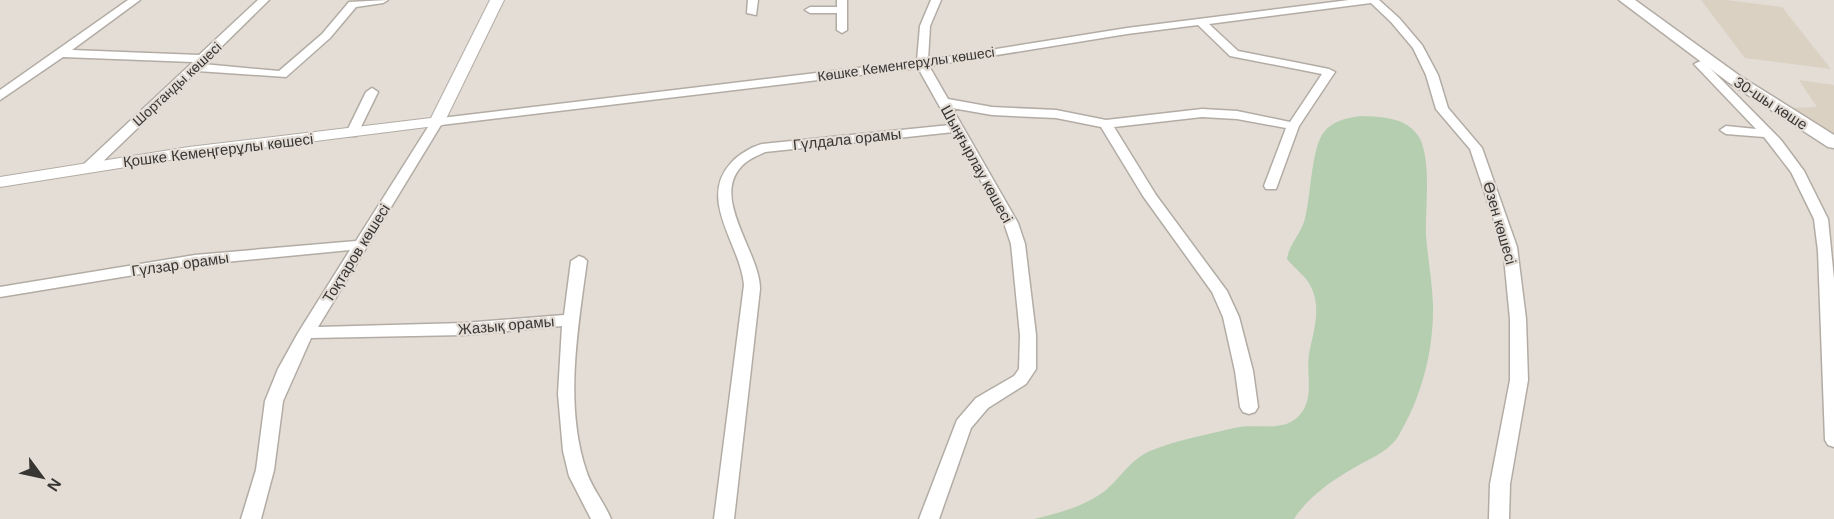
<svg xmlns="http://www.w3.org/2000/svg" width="1834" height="519" viewBox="0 0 1834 519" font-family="Helvetica,sans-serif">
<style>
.built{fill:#dad1c3}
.green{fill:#b6ceb0}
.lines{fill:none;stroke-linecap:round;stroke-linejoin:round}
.minor-casing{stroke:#b2aca5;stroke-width:3}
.tertiary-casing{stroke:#b2aca5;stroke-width:2}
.secondary-casing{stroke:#b2aca5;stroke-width:3}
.minor{fill:#fff;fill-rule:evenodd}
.tertiary{fill:#fff;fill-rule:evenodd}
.secondary{fill:#fff;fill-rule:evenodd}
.labels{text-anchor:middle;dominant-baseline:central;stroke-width:4.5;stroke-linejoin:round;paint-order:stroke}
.far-street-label{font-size:14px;fill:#383633;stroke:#e3ddd6}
.street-label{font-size:15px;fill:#383633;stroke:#e3ddd6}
</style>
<rect width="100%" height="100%" fill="#e3ddd6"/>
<g class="built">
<path d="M 1701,0 L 1726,0 L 1782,7 L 1831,69 L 1745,58 Z"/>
<path d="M 1799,80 L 1834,85 L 1834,134 L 1792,108 L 1817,107 Z"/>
</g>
<path class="green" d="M 1362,116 C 1382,117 1407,117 1419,137 C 1432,160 1425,209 1426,236 C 1428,259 1432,281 1433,304 C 1434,350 1422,396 1399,435 C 1389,452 1369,459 1352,469 C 1330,482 1308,497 1294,519 L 1034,519 C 1059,513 1086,506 1106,490 C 1122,476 1130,460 1150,451 C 1176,440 1206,435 1234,428 C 1256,422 1286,435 1302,412 C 1314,395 1306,373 1309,354 C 1313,333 1322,308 1311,287 C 1307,277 1294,268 1287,259 C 1289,245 1299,236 1304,222 C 1311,200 1311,147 1324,132 C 1332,121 1349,117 1362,116 Z"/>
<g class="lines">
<g class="minor-casing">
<g id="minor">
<path d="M 128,0 L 140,0 L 72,50 L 199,55 L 258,0 L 269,0 L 210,58 L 209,61 L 203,64 L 279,71 L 322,34 L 349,2 L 388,0 L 383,3 L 356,7 L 330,38 L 286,77 L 197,71 L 94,170 L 84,170 L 82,167 L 84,164 L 193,62 L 63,57 L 0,100 L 0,90 Z"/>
<path d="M 748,0 L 758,0 L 756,15 L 747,13 Z"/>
<path d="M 837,0 L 847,0 L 847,30 L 842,33 L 837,30 L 837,13 L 810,13 L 805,10 L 810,7 L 837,7 Z"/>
<path d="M 931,0 L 941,0 L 930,26 L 928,60 L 1127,28 L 1349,0 L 1379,0 L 1399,18 L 1422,45 L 1438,75 L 1448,108 L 1482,148 L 1517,247 L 1526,319 L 1528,380 L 1510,484 L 1509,519 L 1489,519 L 1490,484 L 1510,380 L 1510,319 L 1503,247 L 1470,149 L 1436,109 L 1426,75 L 1413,48 L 1391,22 L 1371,3 L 1209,24 L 1238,51 L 1329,69 L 1335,72 L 1299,126 L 1276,189 L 1266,189 L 1264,186 L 1286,128 L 1237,119 L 1202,117 L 1114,127 L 1156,195 L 1227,291 L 1239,317 L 1253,371 L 1258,407 L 1255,412 L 1249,414 L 1243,412 L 1240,407 L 1235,371 L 1223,317 L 1212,292 L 1143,196 L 1101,127 L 1056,118 L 992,115 L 952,108 L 1018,223 L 1025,244 L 1036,335 L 1036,369 L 1026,384 L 988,408 L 971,428 L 939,519 L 919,519 L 957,420 L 976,398 L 1014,376 L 1019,369 L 1020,335 L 1011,244 L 1004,223 L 954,132 L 765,152 C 759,155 751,158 745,163 C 707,195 760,251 760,289 L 734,519 L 714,519 L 744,285 C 741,245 697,200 731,163 C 738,155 751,147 762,144 L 950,125 L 918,68 L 441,125 L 318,327 L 464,323 L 564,315 L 571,261 L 579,256 L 584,258 L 587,261 C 578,328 564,404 586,470 C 591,487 604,502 611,519 L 591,519 L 569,476 L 563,451 L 558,394 L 562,326 L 464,335 L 311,338 L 283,401 L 274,470 L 261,519 L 241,519 L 256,470 L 265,401 L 278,369 L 298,333 L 350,250 L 195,265 L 0,297 L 0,287 L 195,255 L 356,241 L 433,119 L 917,61 L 920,26 ZM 1198,25 L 1230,56 L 1322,74 L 1290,122 L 1237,111 L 1202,109 L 1106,120 L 1056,110 L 992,107 L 948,99 L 929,66 L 1127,34 Z"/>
<path d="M 1708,58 L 1714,61 L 1707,65 L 1781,140 L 1804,171 L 1828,219 L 1834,279 L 1834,447 L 1828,445 L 1825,440 L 1818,251 L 1814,219 L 1791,172 L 1764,137 L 1726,134 L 1720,130 L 1726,126 L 1756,129 L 1694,64 Z"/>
<path d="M 372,88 L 378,92 L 358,133 L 356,136 L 348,136 L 346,133 L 366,92 Z"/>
</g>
</g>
<g class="tertiary-casing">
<path id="tertiary" d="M 490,0 L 504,0 L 443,125 L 189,157 L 0,187 L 0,177 L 189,147 L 431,118 Z"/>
</g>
<g class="secondary-casing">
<path id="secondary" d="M 1619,0 L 1635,0 L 1740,76 L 1834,135 L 1834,148 L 1828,147 L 1728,82 Z"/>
</g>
<use href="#minor" class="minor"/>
<use href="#tertiary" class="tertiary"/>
<use href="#secondary" class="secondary"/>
</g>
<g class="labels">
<g class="far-street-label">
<text transform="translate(906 64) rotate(-8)">Көшке Кеменгерұлы көшесі</text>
<text transform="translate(177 84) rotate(-43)">Шортанды көшесі</text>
</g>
<g class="street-label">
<text transform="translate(1771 103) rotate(33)">30-шы көше</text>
<text transform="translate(847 139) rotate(-6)">Гүлдала орамы</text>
<text transform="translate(218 150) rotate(-7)">Қошке Кемеңгерұлы көшесі</text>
<text transform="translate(977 164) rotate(61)">Шыңғырлау көшесі</text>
<text transform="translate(1500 223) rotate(74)">Өзен көшесі</text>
<text transform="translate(356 253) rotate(-58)">Тоқтаров көшесі</text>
<text transform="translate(180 264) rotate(-8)">Гүлзар орамы</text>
<text transform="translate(506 325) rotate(-5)">Жазық орамы</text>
</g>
</g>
<g transform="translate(42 477) rotate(123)" stroke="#e3ddd6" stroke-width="4.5" paint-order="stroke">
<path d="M0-4.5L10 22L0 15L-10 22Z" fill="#383633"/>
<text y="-9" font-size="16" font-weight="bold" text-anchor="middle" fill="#383633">N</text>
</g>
</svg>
